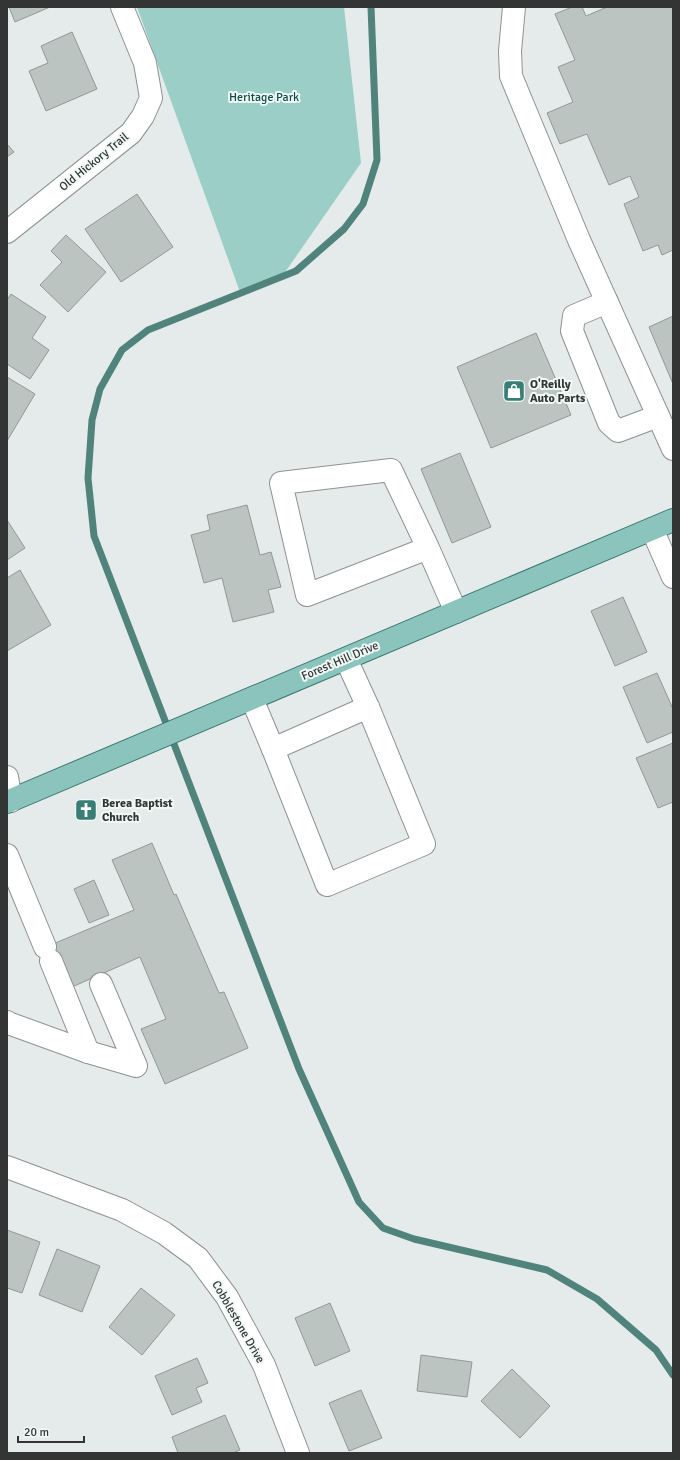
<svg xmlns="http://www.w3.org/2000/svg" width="680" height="1460" viewBox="0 0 680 1460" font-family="Signika,sans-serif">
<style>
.green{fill:#9acec6}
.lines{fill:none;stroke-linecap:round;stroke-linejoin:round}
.stream{stroke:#50837c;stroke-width:7}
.building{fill:#bcc4c2;stroke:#919897}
.minor-casing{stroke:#8c9391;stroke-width:24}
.major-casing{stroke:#397870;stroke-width:24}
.minor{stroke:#fff;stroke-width:22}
.major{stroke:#8bc4bc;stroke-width:22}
.labels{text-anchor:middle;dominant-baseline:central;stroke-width:4;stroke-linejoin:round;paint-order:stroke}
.park-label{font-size:12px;fill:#0d4d47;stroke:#f1f9f7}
.street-label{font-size:12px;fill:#323534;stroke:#f1f9f7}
.poi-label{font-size:12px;font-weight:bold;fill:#323534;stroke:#f1f9f7;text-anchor:start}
</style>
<rect width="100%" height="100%" fill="#e4ebea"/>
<path class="green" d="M 137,7 L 344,7 L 361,163 L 281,278 L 240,292 Z"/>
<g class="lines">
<path class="stream" d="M 371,7 L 377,160 L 363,204 L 344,229 L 296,271 L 148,330 L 122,350 L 100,389 L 92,420 L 88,478 L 94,536 L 299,1069 L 359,1202 L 383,1228 L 414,1239 L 547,1270 L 597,1299 L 656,1350 L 673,1375"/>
</g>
<g class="building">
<path d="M 9,7 L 50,7 L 15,22 Z"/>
<path d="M 572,7 L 582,7 L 586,16 L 607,7 L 673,7 L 673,250 L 662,255 L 658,245 L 643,251 L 624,204 L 639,197 L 630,176 L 609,185 L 587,134 L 560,144 L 547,113 L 573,102 L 558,67 L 575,60 L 555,14 Z"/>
<path d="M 72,32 L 97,89 L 46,111 L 29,71 L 48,63 L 41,46 Z"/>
<path d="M 7,144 L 14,152 L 7,157 Z"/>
<path d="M 137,194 L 173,247 L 121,282 L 85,229 Z"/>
<path d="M 66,235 L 106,272 L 68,312 L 40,285 L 62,262 L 51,251 Z"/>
<path d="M 11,294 L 46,317 L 32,338 L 49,350 L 30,379 L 7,364 L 7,300 Z"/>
<path d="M 673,316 L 673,384 L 649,327 Z"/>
<path d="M 536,333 L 571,415 L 491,448 L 457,367 Z"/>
<path d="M 7,377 L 35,394 L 7,441 Z"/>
<path d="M 460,453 L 491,527 L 452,543 L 421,469 Z"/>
<path d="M 247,505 L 260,555 L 271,552 L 281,587 L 268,590 L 274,612 L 233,622 L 222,578 L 204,583 L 191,535 L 210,530 L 207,515 Z"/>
<path d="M 7,520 L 25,548 L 7,560 Z"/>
<path d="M 20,570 L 51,625 L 7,651 L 7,578 Z"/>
<path d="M 623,597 L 647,652 L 615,666 L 591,611 Z"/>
<path d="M 657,673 L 673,709 L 673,732 L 647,743 L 623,687 Z"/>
<path d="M 673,743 L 673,802 L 658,808 L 636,758 Z"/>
<path d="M 152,843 L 174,895 L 176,894 L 219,993 L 224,992 L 248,1048 L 165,1084 L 141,1029 L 166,1019 L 140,957 L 72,987 L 53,944 L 134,910 L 112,860 Z"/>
<path d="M 94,880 L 109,915 L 89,923 L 74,889 Z"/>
<path d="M 7,1230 L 40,1242 L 22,1293 L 7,1288 Z"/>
<path d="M 57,1249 L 100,1266 L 82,1312 L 39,1295 Z"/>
<path d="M 141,1288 L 175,1315 L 142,1355 L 109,1327 Z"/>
<path d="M 330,1303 L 350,1351 L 315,1366 L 295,1318 Z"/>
<path d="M 421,1355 L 472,1362 L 467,1397 L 417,1391 Z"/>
<path d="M 197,1358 L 208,1383 L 196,1388 L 202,1402 L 172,1415 L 155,1376 Z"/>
<path d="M 512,1369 L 550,1406 L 520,1438 L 481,1401 Z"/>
<path d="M 361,1390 L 382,1438 L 349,1451 L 329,1403 Z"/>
<path d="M 225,1415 L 240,1450 L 233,1453 L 178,1453 L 172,1437 Z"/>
</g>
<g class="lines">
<g class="minor-casing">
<g id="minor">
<path d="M 514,7 L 510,51 L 511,76 L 579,240 L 673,449"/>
<path d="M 7,232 L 131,133 L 143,116 L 151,98 L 145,63 L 122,7"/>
<path d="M 607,302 L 574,316 L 572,331 L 609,423 L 618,431 L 658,416"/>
<path d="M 652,529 L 673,577"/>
<path d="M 428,548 L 391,470 L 281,483 L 307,595 L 428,548 L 456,612"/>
<path d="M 252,699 L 273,749 L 368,707 L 346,659"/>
<path d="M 273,749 L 327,885 L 424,844 L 368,707"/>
<path d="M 7,777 L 11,801 L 7,798"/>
<path d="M 7,855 L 45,947"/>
<path d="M 51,961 L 88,1052"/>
<path d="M 7,1022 L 8,1023 L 88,1052 L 136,1066 L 101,984"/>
<path d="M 7,1167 L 122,1210 L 164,1233 L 198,1258 L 227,1297 L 264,1365 L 298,1453"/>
</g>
</g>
<g class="major-casing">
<path id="major" d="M 7,802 L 673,520"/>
</g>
<use href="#minor" class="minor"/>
<use href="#major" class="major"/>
</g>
<defs>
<g id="shop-square" transform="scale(1.15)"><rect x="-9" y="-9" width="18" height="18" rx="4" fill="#387e75" stroke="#f1f9f7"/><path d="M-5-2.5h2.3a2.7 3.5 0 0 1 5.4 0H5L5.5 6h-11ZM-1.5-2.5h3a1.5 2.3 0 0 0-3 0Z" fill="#fff"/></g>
<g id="church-square" transform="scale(1.15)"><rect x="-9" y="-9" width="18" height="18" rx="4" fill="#387e75" stroke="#f1f9f7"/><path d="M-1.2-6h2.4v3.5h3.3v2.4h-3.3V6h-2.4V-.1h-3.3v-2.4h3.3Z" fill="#fff"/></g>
</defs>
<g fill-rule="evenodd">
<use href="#shop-square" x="514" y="391"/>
<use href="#church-square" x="86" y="810"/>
</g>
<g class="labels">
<g class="park-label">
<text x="264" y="97">Heritage Park</text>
</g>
<g class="street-label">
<text transform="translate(94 162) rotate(-39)">Old Hickory Trail</text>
<text transform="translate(340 661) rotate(-23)">Forest Hill Drive</text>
<text transform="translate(238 1322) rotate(60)">Cobblestone Drive</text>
</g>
<g class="poi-label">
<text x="530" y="384">O'Reilly<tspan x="530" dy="14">Auto Parts</tspan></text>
<text x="102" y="803">Berea Baptist<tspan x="102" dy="14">Church</tspan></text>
</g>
</g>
<rect width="680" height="1460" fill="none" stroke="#323534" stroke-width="16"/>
<path d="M18 1436v6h66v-6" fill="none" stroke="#323534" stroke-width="2"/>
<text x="24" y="1436" font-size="12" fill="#323534" stroke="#f1f9f7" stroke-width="3" paint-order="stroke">20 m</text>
</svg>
